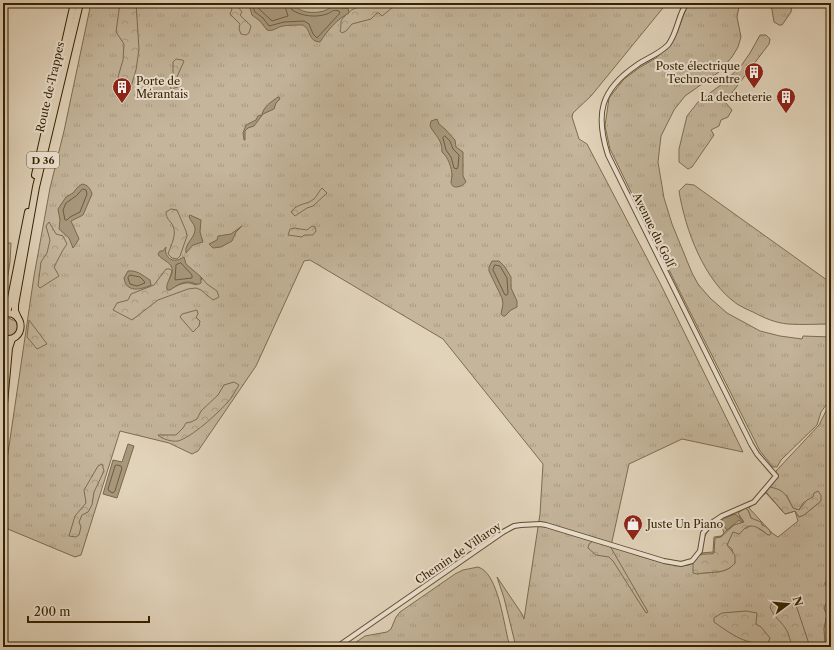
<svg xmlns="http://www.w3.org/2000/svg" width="834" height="650" viewBox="0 0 834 650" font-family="'Libre Caslon Text',serif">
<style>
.grass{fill:url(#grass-tufts);stroke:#7e6c4e;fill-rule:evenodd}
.forest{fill:url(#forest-crowns);stroke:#7e6c4e}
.water{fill:#a7977b;stroke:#7a684a}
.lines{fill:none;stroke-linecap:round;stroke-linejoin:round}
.shore{stroke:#6f5c3e;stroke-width:1}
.stream{stroke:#7a684a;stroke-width:1}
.street-casing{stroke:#624e2f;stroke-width:6}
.primary-casing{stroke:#372201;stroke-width:8}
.street{stroke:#ece2d2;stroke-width:4}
.primary{stroke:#e1d3ba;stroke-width:6}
.labels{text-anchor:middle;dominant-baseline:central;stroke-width:4;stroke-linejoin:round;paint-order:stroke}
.shield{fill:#ece2d2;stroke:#6d5c40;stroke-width:1}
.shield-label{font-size:10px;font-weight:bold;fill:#372201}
.poi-label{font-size:11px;fill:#372201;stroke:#ece2d2;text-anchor:end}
.street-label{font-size:11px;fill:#372201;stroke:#ece2d2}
</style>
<defs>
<pattern id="grass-tufts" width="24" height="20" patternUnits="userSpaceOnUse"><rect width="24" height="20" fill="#c4b59b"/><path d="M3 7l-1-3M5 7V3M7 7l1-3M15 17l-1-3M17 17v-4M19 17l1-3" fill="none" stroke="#a99b84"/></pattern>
<pattern id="forest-crowns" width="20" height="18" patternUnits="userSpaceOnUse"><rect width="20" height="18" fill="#c4b59b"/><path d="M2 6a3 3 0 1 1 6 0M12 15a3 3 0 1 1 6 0" fill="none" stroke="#a99b84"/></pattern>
</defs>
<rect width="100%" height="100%" fill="#e1d3ba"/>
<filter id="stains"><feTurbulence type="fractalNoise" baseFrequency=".005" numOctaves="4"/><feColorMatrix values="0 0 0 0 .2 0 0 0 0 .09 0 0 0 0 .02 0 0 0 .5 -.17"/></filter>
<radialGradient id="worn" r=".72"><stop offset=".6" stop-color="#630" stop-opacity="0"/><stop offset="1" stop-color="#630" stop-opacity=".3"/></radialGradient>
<g class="grass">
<path d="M 91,3 L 667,3 L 591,96 L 573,113 L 572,117 L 579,139 L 587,144 L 661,285 L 743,452 L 682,439 L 629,464 L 611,546 C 625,551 678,571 691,564 C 693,563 695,560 697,558 C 705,546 700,535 714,523 C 724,514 740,513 750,505 C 760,497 768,486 777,476 L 776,471 L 819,425 L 831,401 L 831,578 L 826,581 L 825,584 L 827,588 L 827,602 L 824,608 L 827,615 L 824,629 L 830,642 L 831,641 L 831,647 L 516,647 L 504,598 L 497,577 L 522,614 L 524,619 L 540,514 L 543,464 L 443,339 L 310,260 L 304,261 L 256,366 L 198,451 L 192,454 L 169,443 L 120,431 L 81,555 L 75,557 L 3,527 L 3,487 L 34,276 L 50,188 L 64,131 ZM 766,492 L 787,496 L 793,508 L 799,510 L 803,503 L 813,497 L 821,501 L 804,515 L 799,517 L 795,511 L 785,514 ZM 766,493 L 785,514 L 795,511 L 798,521 L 778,537 L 772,533 L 749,508 ZM 748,510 L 751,518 L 754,520 L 758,521 L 770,531 L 768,535 L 755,526 L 751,525 L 747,528 L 733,531 L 727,545 L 732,549 L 735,563 C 725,575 712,571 697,574 L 702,554 L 711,555 L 714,553 L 716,538 C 722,537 722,535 726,531 C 731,526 738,524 744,522 L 739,516 ZM 720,521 L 724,533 L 721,536 L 714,537 L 713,552 L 701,553 C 702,539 707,527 720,521 Z"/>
<path d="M 688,3 L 735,3 L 739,7 L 737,17 L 741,37 L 738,47 L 732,57 L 719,72 L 685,96 L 674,110 L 661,136 L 658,162 L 664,198 L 672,224 L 692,273 L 698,284 L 710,298 L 727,313 L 760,331 L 780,336 L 802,339 L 803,336 L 831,337 L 831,398 L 821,412 L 817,425 L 781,460 L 777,467 L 773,467 L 760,451 L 676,284 L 610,149 L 605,126 L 609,98 L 624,79 L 639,68 L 656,58 L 668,47 L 677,33 Z"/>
<path d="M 770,3 L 792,3 L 791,12 L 782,25 L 779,25 L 774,22 L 772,10 Z"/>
<path d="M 760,35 L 766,35 L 770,39 L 769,44 L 725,102 L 732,110 L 728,117 L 721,120 L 719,126 L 711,130 L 714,135 L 692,167 L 688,169 L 679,162 L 679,149 L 687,116 L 698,102 L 722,84 L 741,66 L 750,53 Z"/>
<path d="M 686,184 L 694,185 L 831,283 L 831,324 C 817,324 802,325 788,324 C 776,323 764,318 753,312 C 748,310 742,307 737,304 C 704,281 685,229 679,191 Z"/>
<path d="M 478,567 C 499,573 504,628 510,647 L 349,647 L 365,636 L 387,632 L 391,629 L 396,617 L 400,612 L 455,574 L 463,570 Z"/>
</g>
<g class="forest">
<path d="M 120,3 L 136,3 L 139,49 L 136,70 L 130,90 L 126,91 L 118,77 L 123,60 L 124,44 L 116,32 Z"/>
<path d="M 227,3 C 232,3 239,7 242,12 L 240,15 C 244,20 248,22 251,26 L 249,33 L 246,35 L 241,34 L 239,29 L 240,24 L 230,14 L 232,9 Z"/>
<path d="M 384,3 L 398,3 L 382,16 L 379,13 L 377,13 L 371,19 L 352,24 L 346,31 L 342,33 L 340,31 C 341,28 341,25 341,21 C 342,19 345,16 347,14 C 360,0 371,13 384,3 Z"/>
<path d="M 176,59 L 182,60 L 184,61 L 177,77 L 180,84 L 178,87 L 171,89 L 169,82 L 173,75 L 173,62 Z"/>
<path d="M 322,188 L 327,193 L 313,206 L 307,208 L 295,216 L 291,212 C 297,203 307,205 314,199 C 317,196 319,191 322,188 Z"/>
<path d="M 171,209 L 177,210 L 186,231 L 187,236 L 180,256 L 177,259 L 172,258 L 168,254 C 171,245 177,235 173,226 C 170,220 166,219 166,212 Z"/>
<path d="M 49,222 L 56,234 L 63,236 L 67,244 L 63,250 L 54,267 L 59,276 L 40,288 L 38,286 L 41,262 L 47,253 L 50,240 L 46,226 Z"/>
<path d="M 312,226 L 315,227 L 316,231 L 313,235 L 304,235 L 302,237 L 288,235 L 290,229 L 294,228 L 307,230 Z"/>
<path d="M 3,243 L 11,243 L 10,262 L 5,294 L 3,296 Z"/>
<path d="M 166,269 L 170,269 L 172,271 L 169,280 L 169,290 C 178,285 186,280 196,285 L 202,279 L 201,277 L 207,284 L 217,291 L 219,297 L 213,300 L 201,290 L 196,288 L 188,289 L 158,300 L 132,320 L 113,310 L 117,303 L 128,300 L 131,294 L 154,285 Z"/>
<path d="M 197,310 L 198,314 L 196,317 L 200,321 L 199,326 L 193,332 L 180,317 L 182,314 Z"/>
<path d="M 8,318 L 16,321 L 18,329 L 13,335 L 7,336 L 3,334 L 3,321 Z"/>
<path d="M 29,320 L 47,344 L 37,349 L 27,337 Z"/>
<path d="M 234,382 L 239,385 C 235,391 232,398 227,403 C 217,414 192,437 178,441 C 172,442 162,439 158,435 L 176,435 L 183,428 L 186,423 L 191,422 L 197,419 L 201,411 L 218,395 L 224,385 Z"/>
<path d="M 102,464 L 104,471 L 94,492 L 92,505 L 88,512 L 82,515 L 79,522 L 81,527 L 79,535 L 76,537 L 69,536 L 75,516 L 86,503 L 84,490 L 98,466 Z"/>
<path d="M 770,487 C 785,490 786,495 793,508 L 799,510 L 807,500 L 813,497 L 814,493 L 818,491 L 821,495 L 821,501 L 804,515 L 799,517 L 795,511 L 785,514 L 766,492 Z"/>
<path d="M 745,508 L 748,510 L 751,518 L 761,522 L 762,525 C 766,526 769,529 771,533 L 770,535 L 768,535 C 761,529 751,521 743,530 C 742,531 741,533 739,534 L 733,532 L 727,545 L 735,555 L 735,563 C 725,575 712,571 697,574 L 693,573 L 693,562 C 696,561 697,556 700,555 C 705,553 710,555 714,553 L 715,538 L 721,537 L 734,525 L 744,522 L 738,513 Z"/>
<path d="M 593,541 L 610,546 L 648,612 L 646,613 L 613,561 L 609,557 L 596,555 L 588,548 L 589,544 Z"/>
<path d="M 831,578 L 831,641 L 825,644 L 824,629 L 827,615 L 824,608 L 827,602 L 827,588 L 825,584 L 826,581 Z"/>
<path d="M 784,601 L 791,602 L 796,605 L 810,647 L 794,647 C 790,643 790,638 788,633 C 784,623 773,617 770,607 L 772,603 Z"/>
<path d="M 746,611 L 757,613 L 756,624 L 761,627 L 770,638 L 768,643 C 747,646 731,634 714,622 L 714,618 L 722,613 Z"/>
</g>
<g class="water">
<path d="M 245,3 L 292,3 C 299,13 313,14 324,11 C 329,9 332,6 336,6 L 342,8 L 348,8 L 349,13 C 336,20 328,30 320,42 C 308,42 311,29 303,25 C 297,25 288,25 283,26 C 277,27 273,32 267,30 L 260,21 L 252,15 L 250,8 Z"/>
<path d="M 278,97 L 279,97 L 280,99 L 276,103 L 274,109 L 263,114 L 254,126 L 248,128 L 245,131 L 245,140 L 244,140 L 243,133 L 246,125 L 256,120 L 258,116 L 262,115 C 263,107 271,102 278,97 Z"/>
<path d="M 437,119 L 439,124 L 445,129 L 455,140 L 456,147 L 463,152 L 463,176 L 466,182 C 463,186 452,191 451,182 C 451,180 452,178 452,176 C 452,168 448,157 442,152 C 442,139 436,137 430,126 L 431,121 Z"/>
<path d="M 82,184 C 88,185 90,188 92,194 L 83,215 L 71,221 L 79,239 L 73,248 L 69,238 L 59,229 L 60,220 L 58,209 L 66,197 L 73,193 L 77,188 Z"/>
<path d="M 190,215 L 201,220 L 200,232 L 203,242 L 193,245 L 186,253 C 184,243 196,238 195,228 C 194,223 190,221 189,216 Z"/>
<path d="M 242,226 L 236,232 L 232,241 L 221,247 L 213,248 L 209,244 L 217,240 L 218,236 L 231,234 Z"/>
<path d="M 166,247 C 164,254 169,262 178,260 C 180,259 182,258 184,257 L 186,264 L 201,277 L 201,283 L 199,284 C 195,285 193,282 189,282 C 181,282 176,286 170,290 L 167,290 C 165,282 174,276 172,268 C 170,261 161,260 158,254 L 160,251 L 163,251 Z"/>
<path d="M 492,261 L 499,261 L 505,267 L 511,277 L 511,288 L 517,301 L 517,307 L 511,310 L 505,316 L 503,316 L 501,314 L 503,304 L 502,298 L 489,271 L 489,267 Z"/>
<path d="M 128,271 C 137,270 142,275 150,280 L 151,285 C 141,290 126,293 124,278 Z"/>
<path d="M 128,444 L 134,446 L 117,498 L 103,494 L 113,460 L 122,462 Z"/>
<path d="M 735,514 L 743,521 L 741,522 L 739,520 L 727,530 L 723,525 L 722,519 Z"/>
</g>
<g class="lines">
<g class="shore">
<path d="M 251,3 L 255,12 L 263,18 L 269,26 L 284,22 L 304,21 L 309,24 L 313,34 L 317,38 L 340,13 L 339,11 C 333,9 332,12 327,14 C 315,18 302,16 292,10 L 289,3"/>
<path d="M 257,3 L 259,9 L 272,21 L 288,16 L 284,3"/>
<path d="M 445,136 L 450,141 L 453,149 L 459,155 L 458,167 L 457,169 L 454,168 L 451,157 L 446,150 L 443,138 Z"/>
<path d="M 83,189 L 86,190 L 87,194 L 80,212 L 70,217 L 67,220 L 65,220 L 63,210 L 66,203 L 76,196 Z"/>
<path d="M 181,263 L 192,275 L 192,278 L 175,280 L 176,265 Z"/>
<path d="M 495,265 L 500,266 L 507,278 L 508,293 L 507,295 L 505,295 L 503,291 L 493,270 Z"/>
<path d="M 130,275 L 140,277 L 144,281 L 145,283 L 137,286 L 130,284 L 128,278 Z"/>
<path d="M 117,465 L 121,466 L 122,468 L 115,491 L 113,493 L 109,491 L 108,489 L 115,466 Z"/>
</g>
<path class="stream" d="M 827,647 L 831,568"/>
<g class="street-casing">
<path id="street" d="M 337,647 L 503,532 L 514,526 L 521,525 L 540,524 L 546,525 L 664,561 L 681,564 L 692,561 L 700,551 L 703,533 L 713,522 L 722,516 L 754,502 L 776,476 L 757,454 L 751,444 L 608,155 C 595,114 600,90 637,65 C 647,58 659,54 668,45 C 678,32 678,14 687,3"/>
</g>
<g class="primary-casing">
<g id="primary">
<path d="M 35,175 L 74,3"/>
<path d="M 3,314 L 8,309 L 10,303 L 28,212"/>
<path d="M 3,314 C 27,308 26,345 3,338"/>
<path d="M 18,318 L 15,311 L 15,305 L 36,187 L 80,3"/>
<path d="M 3,342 L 4,349 L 3,367"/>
<path d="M 3,415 L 9,348 L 12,339"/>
</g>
</g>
<use href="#street" class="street"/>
<use href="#primary" class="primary"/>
</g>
<defs>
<g id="building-pin" transform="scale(1)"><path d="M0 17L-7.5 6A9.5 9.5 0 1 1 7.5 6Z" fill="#8f2418" stroke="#ece2d2"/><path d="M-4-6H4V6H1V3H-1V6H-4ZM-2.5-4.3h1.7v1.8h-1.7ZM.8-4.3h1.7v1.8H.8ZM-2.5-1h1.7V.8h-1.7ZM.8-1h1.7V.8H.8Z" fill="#fff"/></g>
<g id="shop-pin" transform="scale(1)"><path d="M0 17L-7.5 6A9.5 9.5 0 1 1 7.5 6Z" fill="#8f2418" stroke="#ece2d2"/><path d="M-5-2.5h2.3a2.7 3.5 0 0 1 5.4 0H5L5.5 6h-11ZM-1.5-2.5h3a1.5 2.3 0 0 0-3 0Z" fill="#fff"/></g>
</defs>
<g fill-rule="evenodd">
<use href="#building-pin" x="754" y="72"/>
<use href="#building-pin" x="122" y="87"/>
<use href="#building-pin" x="786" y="97"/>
<use href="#shop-pin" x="633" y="524"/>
</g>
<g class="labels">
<rect class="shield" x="27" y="152" width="32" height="16" rx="3"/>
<g class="shield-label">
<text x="43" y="160">D 36</text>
</g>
<g class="poi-label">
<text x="740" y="66">Poste électrique<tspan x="740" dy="13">Technocentre</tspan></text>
<text x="136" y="81" text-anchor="start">Porte de<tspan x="136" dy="13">Mérantais</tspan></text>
<text x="772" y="97">La decheterie</text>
<text x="647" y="524" text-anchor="start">Juste Un Piano</text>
</g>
<g class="street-label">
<text transform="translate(50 87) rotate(-77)">Route de Trappes</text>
<text transform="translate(654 230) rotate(64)">Avenue du Golf</text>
<text transform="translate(458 553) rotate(-34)">Chemin de Villaroy</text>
</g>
</g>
<rect width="834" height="650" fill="none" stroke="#e1d3ba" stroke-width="16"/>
<rect x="4" y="4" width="826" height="642" fill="none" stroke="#372201" stroke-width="2"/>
<rect x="8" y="8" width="818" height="634" fill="none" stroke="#372201"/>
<g transform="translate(788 604) rotate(74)" stroke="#ece2d2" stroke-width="3" paint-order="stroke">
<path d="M0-3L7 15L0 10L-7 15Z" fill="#372201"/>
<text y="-6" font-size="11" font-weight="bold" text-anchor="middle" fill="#372201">N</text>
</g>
<path d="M28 616v6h121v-6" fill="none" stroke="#372201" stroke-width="2"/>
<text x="34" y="616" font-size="12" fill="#372201" stroke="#ece2d2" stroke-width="3" paint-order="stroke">200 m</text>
<rect width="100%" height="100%" filter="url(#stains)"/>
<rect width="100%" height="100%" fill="url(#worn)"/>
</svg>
